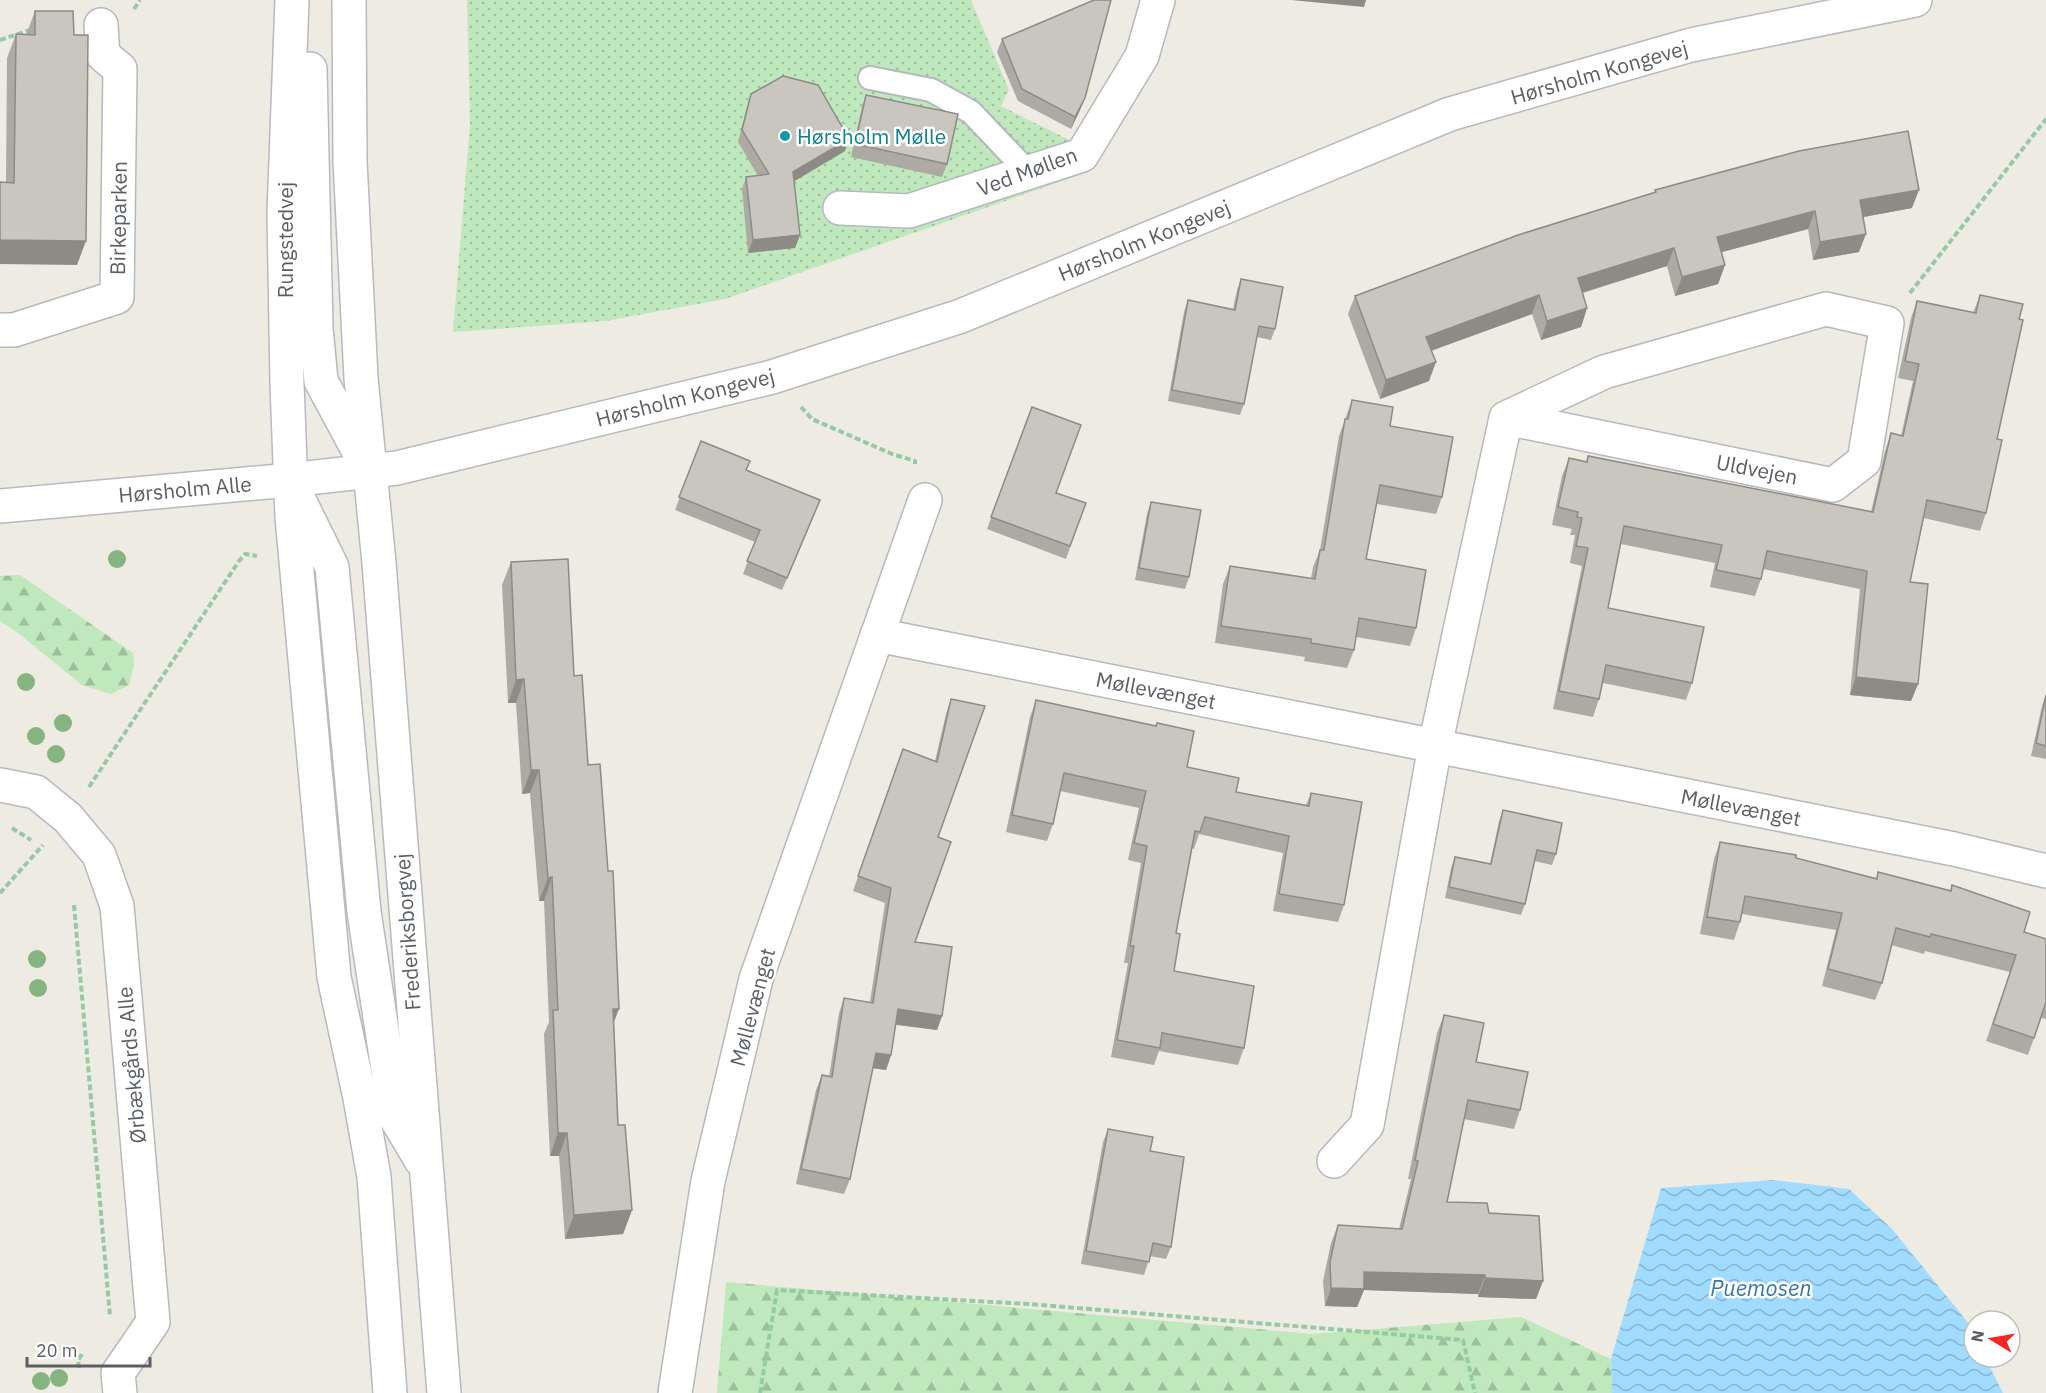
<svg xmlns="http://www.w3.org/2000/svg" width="2046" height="1393" viewBox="0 0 2046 1393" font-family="'IBM Plex Sans',sans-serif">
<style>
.forest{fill:url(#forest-firs)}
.park{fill:url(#park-dots)}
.water{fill:url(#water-waves)}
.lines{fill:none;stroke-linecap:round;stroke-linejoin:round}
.service-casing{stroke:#b5b9be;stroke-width:26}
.minor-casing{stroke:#b5b9be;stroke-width:36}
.secondary-casing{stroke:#b6bac0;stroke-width:36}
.path{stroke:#95caa2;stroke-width:4;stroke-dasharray:6 3;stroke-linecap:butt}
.service{stroke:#fff;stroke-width:22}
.minor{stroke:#fff;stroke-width:33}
.secondary{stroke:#fff;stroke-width:33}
.tree{fill:#85b480}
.wall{fill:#adaaa4}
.shaded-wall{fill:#8d8b86}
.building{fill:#c9c6bf;stroke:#8d8b86;stroke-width:1.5}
.culture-dot{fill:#0f9aa8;stroke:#fff;stroke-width:2}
.labels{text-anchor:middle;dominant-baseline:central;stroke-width:5;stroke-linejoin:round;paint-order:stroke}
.street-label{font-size:21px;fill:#5a5f64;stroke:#fff}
.culture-label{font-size:21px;fill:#0d838f;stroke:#fff;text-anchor:start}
.water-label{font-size:22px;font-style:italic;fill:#3676af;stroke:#fff}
</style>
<defs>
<pattern id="forest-firs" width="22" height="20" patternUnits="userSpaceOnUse" patternTransform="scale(1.5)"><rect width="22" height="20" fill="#bfe8bd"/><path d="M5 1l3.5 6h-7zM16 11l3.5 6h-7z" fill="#9ebf9d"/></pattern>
<pattern id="park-dots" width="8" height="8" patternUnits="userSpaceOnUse" patternTransform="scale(1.5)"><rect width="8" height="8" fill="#bfe8bd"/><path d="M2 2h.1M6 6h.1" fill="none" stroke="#9ebf9d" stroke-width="1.8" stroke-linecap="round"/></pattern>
<pattern id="water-waves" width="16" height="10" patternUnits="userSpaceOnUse" patternTransform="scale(1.5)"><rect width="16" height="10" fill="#a1dbff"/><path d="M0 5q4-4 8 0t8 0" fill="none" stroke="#86b5d2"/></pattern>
</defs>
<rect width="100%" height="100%" fill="#eeebe2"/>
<g class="forest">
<path d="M 20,575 L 133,653 L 134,665 L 129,685 L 111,694 L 82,685 L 18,633 L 0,621 L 0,576 Z"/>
<path d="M 726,1282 L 1313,1334 L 1521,1317 L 1611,1359 L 1612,1393 L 717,1393 Z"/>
</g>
<path class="park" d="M 467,0 L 971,0 L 1009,90 L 1001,106 L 1102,156 L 1088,172 L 725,299 L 606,321 L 453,332 L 470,124 Z"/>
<path class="water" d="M 1774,1180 L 1849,1189 L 1892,1229 L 1966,1320 L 1974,1335 L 1974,1357 L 1985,1357 L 2003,1393 L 1612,1393 L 1611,1359 L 1661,1188 Z"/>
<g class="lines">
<g class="service-casing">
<path id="service" d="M 870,78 L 931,90 L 971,112 L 1029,173"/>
</g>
<g class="minor-casing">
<g id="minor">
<path d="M 840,208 L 909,211 L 1082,155 L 1142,56 L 1158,0"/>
<path d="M 0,330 L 14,330 L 117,297 L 120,69 L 103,55 L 101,25"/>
<path d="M 877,635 L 1954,849 L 2046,871"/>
<path d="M 0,785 L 36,792 L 68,818 L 99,855 L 117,906 L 153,1322 L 118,1373 L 120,1393"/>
<path d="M 1334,1161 L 1367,1125 L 1435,746 L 1506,418 L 1604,372 L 1826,309 L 1887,323 L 1864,461 L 1833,485 L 1506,418"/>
<path d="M 675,1393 L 708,1181 L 756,979 L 925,500"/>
</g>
</g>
<g class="secondary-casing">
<g id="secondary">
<path d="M 292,0 L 284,213 L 287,384 L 292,517 L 334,977 L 360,1098 L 374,1177 L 390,1393"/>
<path d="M 349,0 L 350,161 L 361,378 L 379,563 L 444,1393"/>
<path d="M 310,69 L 316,328 L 321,381 L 363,459"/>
<path d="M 297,496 L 332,567 L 364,912 L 395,1116 L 421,1160"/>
<path d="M 0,506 L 290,480 L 397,468 L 772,377 L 961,316 L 1450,114 L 1691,45 L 1915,0"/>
</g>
</g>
<g class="path">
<path d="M 134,9 L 140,0"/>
<path d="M 0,40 L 33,29"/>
<path d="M 1910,293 L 2046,119"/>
<path d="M 801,407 L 812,419 L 892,454 L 915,461 L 915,464"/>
<path d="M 89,787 L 239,561 L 245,554 L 257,556"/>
<path d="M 12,828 L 31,840"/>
<path d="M 0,893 L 43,845"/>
<path d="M 74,905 L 110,1316"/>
<path d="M 79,1368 L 78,1360 L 83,1353"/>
<path d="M 760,1393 L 777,1290 L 1028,1304 L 1463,1340 L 1475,1393"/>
</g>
<use href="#service" class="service"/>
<use href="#minor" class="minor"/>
<use href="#secondary" class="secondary"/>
</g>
<g class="tree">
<circle cx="117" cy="559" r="9"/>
<circle cx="26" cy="682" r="9"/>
<circle cx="63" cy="723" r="9"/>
<circle cx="36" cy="736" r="9"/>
<circle cx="56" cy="754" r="9"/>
<circle cx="37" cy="959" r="9"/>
<circle cx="38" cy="988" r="9"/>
<circle cx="59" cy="1378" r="9"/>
<circle cx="41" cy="1381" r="9"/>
</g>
<g class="wall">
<path d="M 35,11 L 77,265 L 6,182 L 7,58 L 16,34 L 26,35 Z"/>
<path d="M 1002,39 L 1085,98 L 1080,110 L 1071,129 L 1018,101 L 997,52 Z"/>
<path d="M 751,94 L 845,151 L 794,181 L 800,235 L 795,248 L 748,253 L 742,189 L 746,177 L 758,176 L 738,142 L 747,107 Z"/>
<path d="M 866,95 L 947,164 L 942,177 L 851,157 L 862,107 Z"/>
<path d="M 1655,190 L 1912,208 L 1863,217 L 1859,252 L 1813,260 L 1808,229 L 1722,252 L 1725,265 L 1718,284 L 1675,296 L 1667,266 L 1583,293 L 1587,308 L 1581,327 L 1541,340 L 1532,314 L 1431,351 L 1429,381 L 1380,399 L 1348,314 L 1355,296 L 1654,192 Z"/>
<path d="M 1241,279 L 1275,329 L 1271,340 L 1257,337 L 1244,404 L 1240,415 L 1168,401 L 1184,312 L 1188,300 L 1233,309 L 1237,290 Z"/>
<path d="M 1980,295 L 2019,319 L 1997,439 L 1986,513 L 1980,531 L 1924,518 L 1910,582 L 1918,684 L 1911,701 L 1850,695 L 1860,589 L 1763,569 L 1761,579 L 1755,596 L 1710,587 L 1715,563 L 1621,544 L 1608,608 L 1692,683 L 1686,700 L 1603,683 L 1599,699 L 1593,717 L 1553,709 L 1582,566 L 1570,563 L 1575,535 L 1570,535 L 1572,529 L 1552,525 L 1562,476 L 1569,458 L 1586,462 L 1588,456 L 1871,512 L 1885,451 L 1891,433 L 1901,436 L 1913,381 L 1898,378 L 1911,318 L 1917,301 L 1973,313 Z"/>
<path d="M 1352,400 L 1390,426 L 1442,497 L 1436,514 L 1377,504 L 1366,559 L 1416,628 L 1410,646 L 1356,637 L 1354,650 L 1347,668 L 1304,661 L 1305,657 L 1215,643 L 1223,584 L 1230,566 L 1311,579 L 1313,567 L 1320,550 L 1339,436 Z"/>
<path d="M 1032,407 L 1056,493 L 1086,503 L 1066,559 L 987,529 Z"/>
<path d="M 701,441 L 815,513 L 782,590 L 743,574 L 755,542 L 675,510 Z"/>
<path d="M 1151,502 L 1189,577 L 1185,589 L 1135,580 L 1147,514 Z"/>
<path d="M 511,562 L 574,676 L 588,765 L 614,1022 L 618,1125 L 632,1210 L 623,1234 L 565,1239 L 559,1156 L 550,1156 L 544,1034 L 549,1022 L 544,901 L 539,901 L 530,793 L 522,794 L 516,703 L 508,703 L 502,585 Z"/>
<path d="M 2046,695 L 2046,759 L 2031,756 L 2042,706 Z"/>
<path d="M 951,699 L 938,837 L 915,942 L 942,1016 L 937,1030 L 896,1025 L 891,1055 L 886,1070 L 873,1068 L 850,1179 L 844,1194 L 796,1184 L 816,1090 L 822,1075 L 829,1077 L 839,1013 L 844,998 L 870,1002 L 885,903 L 853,891 L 903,749 L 935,761 L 946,714 Z"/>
<path d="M 1036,700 L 1187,767 L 1236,792 L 1306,805 L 1311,793 L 1344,905 L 1338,922 L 1273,911 L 1283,853 L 1199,834 L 1194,849 L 1192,848 L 1176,933 L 1174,971 L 1244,1048 L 1238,1065 L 1159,1051 L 1154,1065 L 1111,1057 L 1128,963 L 1124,963 L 1141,863 L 1128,860 L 1139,808 L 1060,791 L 1053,824 L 1047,841 L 1006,832 L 1030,717 Z"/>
<path d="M 1503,810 L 1556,854 L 1552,865 L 1534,861 L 1525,904 L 1521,915 L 1445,898 L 1451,868 L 1455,857 L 1490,864 L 1499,821 Z"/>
<path d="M 1720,842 L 1796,858 L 1876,878 L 1878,872 L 1950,890 L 1952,885 L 2024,932 L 2046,939 L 2046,1019 L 2041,1018 L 2028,1055 L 1986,1041 L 2010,972 L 1925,951 L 1924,954 L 1891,945 L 1882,983 L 1875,1000 L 1822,986 L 1836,930 L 1742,914 L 1740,922 L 1734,940 L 1700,934 L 1714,859 Z"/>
<path d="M 1444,1015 L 1476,1062 L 1520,1110 L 1514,1129 L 1464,1119 L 1447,1202 L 1489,1213 L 1543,1281 L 1536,1299 L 1478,1297 L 1478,1294 L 1364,1290 L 1357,1307 L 1325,1306 L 1323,1281 L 1331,1243 L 1338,1225 L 1399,1229 L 1411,1179 L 1408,1179 L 1437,1033 Z"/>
<path d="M 1108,1129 L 1150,1151 L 1171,1247 L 1166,1259 L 1150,1256 L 1144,1275 L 1081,1264 L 1103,1142 Z"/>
</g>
<g class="shaded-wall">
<path d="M 1291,0 L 1366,0 L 1364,7 Z"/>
<path d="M 1085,98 L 1080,110 L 1071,129 L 1075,117 Z"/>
<path d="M 849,139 L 845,151 L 788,185 L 793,172 Z"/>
<path d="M 1919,190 L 1912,208 L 1853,219 L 1860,200 Z"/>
<path d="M 1815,211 L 1808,229 L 1711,255 L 1717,237 Z"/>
<path d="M 1866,234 L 1859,252 L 1813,260 L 1820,242 Z"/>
<path d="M 800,235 L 795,248 L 748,253 L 753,240 Z"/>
<path d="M 0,240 L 86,241 L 77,265 L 0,264 Z"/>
<path d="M 1674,248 L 1667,266 L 1571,296 L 1578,278 Z"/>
<path d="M 1725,265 L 1718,284 L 1675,296 L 1682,277 Z"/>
<path d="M 1539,295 L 1532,314 L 1419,355 L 1426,337 Z"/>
<path d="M 1587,308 L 1581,327 L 1541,340 L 1547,321 Z"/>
<path d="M 1436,362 L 1429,381 L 1380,399 L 1386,380 Z"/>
<path d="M 820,500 L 815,513 L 782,590 L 787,578 Z"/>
<path d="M 1856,677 L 1918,684 L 1911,701 L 1850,695 Z"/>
<path d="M 524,679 L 516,703 L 508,703 L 516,680 Z"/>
<path d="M 531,770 L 539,770 L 530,793 L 522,794 Z"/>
<path d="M 552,877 L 544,901 L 539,901 L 548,878 Z"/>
<path d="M 613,1009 L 619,1009 L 610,1032 Z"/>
<path d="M 898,1009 L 942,1016 L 937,1030 L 893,1024 Z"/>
<path d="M 876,1053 L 891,1055 L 886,1070 L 871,1068 Z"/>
<path d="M 558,1133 L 567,1133 L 559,1156 L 550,1156 Z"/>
<path d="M 632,1210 L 623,1234 L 565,1239 L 574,1215 Z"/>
<path d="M 1364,1272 L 1485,1275 L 1478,1294 L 1364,1290 L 1357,1307 L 1325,1306 L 1331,1288 Z"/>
<path d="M 1485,1278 L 1543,1281 L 1536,1299 L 1478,1297 Z"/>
</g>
<g class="building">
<path d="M 1094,0 L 1111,0 L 1085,98 L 1075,117 L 1022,89 L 1002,39 Z"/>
<path d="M 35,11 L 73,11 L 74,35 L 88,35 L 86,241 L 0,240 L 0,182 L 14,183 L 16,34 L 35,35 Z"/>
<path d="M 783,76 L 818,85 L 849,139 L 793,172 L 800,235 L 753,240 L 746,177 L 769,174 L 742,130 L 751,94 Z"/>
<path d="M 866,95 L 958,114 L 947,164 L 855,144 Z"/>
<path d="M 1908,131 L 1919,190 L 1860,200 L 1866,234 L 1820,242 L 1815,211 L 1717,237 L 1725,265 L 1682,277 L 1674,248 L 1578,278 L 1587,308 L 1547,321 L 1539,295 L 1426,337 L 1436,362 L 1386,380 L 1355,296 L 1518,235 L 1656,192 L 1655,190 L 1799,151 Z"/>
<path d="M 1241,279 L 1283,287 L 1275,329 L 1259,326 L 1244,404 L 1172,390 L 1188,300 L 1235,310 Z"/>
<path d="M 1980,295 L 2023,304 L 2019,319 L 2023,320 L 1997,439 L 2002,440 L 1986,513 L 1927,500 L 1910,582 L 1928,584 L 1918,684 L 1856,677 L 1867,571 L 1767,551 L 1761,579 L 1716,570 L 1722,545 L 1624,526 L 1608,608 L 1704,627 L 1692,683 L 1606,665 L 1599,699 L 1559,691 L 1588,548 L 1576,546 L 1582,518 L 1577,517 L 1578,512 L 1558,507 L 1569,458 L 1587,462 L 1588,456 L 1873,512 L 1891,433 L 1903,436 L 1919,364 L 1905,361 L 1917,301 L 1976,313 Z"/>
<path d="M 1352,400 L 1393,407 L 1390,426 L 1453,437 L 1442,497 L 1380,485 L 1366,559 L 1426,570 L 1416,628 L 1359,618 L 1354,650 L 1311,643 L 1311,639 L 1221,626 L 1230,566 L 1315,579 L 1320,550 L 1324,550 L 1345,419 L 1348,419 Z"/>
<path d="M 1032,407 L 1081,425 L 1056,493 L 1086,503 L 1070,546 L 991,517 Z"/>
<path d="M 701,441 L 750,461 L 746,470 L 820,500 L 787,578 L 747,561 L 760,530 L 679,497 Z"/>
<path d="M 1151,502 L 1201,510 L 1189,577 L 1139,568 Z"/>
<path d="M 568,559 L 574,676 L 582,675 L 588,765 L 600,764 L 608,871 L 613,871 L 619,1009 L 613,1009 L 618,1125 L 625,1125 L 632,1210 L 574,1215 L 567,1133 L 558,1133 L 553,1010 L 558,1010 L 552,877 L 548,878 L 539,770 L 531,770 L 524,679 L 516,680 L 511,562 Z"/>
<path d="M 2046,695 L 2046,746 L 2036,743 Z"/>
<path d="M 951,699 L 985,706 L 938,837 L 951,842 L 915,942 L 952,947 L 942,1016 L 898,1009 L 891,1055 L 876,1053 L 850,1179 L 801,1169 L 822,1075 L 832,1077 L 844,998 L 873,1003 L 891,888 L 858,876 L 903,749 L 937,762 Z"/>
<path d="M 1036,700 L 1156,726 L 1157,723 L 1194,731 L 1187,767 L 1239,778 L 1236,792 L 1309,806 L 1311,793 L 1362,802 L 1344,905 L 1279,894 L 1289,836 L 1205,817 L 1200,832 L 1195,831 L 1176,933 L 1180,934 L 1174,971 L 1254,986 L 1244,1048 L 1162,1033 L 1160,1048 L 1117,1040 L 1134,946 L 1130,946 L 1147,846 L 1134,843 L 1146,791 L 1064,773 L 1053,824 L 1012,815 Z"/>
<path d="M 1503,810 L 1562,823 L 1556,854 L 1537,850 L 1525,904 L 1449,887 L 1455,857 L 1491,864 Z"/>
<path d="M 1720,842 L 1796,855 L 1796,858 L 1877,879 L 1878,872 L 1951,891 L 1952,885 L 2030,912 L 2024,932 L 2046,939 L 2046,1002 L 2034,1038 L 1993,1024 L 2016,955 L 1931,934 L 1930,937 L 1896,928 L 1882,983 L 1828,969 L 1842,913 L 1745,896 L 1740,922 L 1707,917 Z"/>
<path d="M 1444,1015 L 1484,1023 L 1476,1062 L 1528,1072 L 1520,1110 L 1468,1100 L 1447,1202 L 1487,1203 L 1489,1213 L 1539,1216 L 1543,1281 L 1485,1278 L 1485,1275 L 1364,1272 L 1364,1289 L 1331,1288 L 1330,1262 L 1338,1225 L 1402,1229 L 1418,1161 L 1415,1160 Z"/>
<path d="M 1108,1129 L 1153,1137 L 1150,1151 L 1184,1157 L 1171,1247 L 1153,1243 L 1149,1262 L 1086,1251 Z"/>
</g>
<circle class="culture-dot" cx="785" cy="136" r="6"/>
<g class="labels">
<g class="street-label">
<text transform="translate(1599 72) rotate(-16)">Hørsholm Kongevej</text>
<text transform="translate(1027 171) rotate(-20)">Ved Møllen</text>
<text transform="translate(118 218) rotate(-89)">Birkeparken</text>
<text transform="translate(285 240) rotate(-90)">Rungstedvej</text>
<text transform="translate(1144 240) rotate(-22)">Hørsholm Kongevej</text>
<text transform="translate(685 397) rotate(-14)">Hørsholm Kongevej</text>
<text transform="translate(1757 469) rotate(11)">Uldvejen</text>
<text transform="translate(185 489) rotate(-5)">Hørsholm Alle</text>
<text transform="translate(1156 690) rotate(11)">Møllevænget</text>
<text transform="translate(1741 807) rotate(11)">Møllevænget</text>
<text transform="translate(407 932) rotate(-94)">Frederiksborgvej</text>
<text transform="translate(752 1007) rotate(-75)">Møllevænget</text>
<text transform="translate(131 1065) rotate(-95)">Ørbækgårds Alle</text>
</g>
<g class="culture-label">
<text x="797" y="136">Hørsholm Mølle</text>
</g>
<g class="water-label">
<text x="1761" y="1287">Puemosen</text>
</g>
</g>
<g transform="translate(1992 1339) rotate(281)"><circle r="28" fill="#ffffff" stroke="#bdbfc1" stroke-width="1.5"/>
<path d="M0-4.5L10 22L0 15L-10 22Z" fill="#f42822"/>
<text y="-9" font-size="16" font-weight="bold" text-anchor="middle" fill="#5a5f64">N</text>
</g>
<path d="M27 1357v9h123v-9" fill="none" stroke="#5a5f64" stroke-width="3"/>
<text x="36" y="1357" font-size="18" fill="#5a5f64" stroke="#ffffff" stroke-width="4.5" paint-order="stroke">20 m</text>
</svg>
